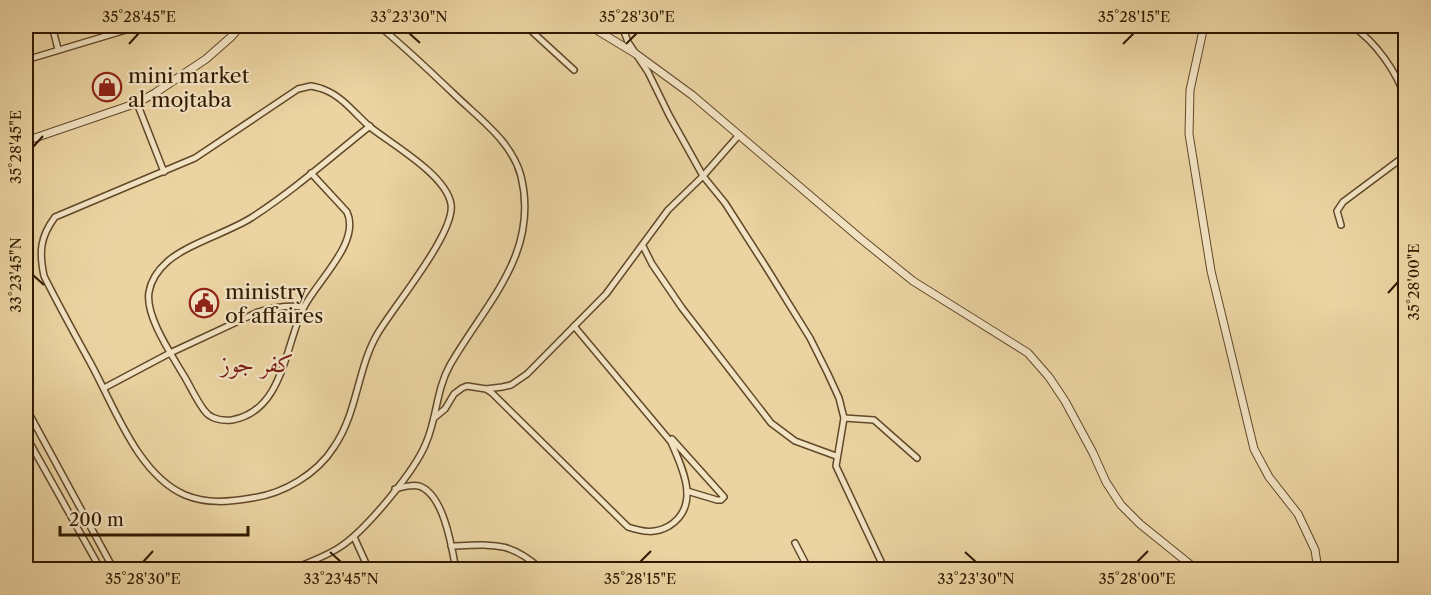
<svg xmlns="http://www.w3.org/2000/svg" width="1431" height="595" viewBox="0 0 1431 595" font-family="'Libre Caslon Text',Amiri,serif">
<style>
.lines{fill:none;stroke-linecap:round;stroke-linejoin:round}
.minor-casing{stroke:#604828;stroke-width:8}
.tertiary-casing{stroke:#604828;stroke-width:9}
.minor{stroke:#f2e3c3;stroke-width:5}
.tertiary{stroke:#f2e3c3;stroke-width:7}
.ticks{fill:none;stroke:#321900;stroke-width:2}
.labels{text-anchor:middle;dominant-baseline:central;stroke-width:4.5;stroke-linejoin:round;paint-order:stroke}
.poi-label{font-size:21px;fill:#321900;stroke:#f2e3c3;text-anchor:start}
.quarter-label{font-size:24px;fill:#7a1f14;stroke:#f2e3c3}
.neatline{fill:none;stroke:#321900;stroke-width:2}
.ticks-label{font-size:15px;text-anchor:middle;fill:#321900}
</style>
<rect width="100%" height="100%" fill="#ebd4a2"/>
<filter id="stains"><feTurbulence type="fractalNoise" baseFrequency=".00333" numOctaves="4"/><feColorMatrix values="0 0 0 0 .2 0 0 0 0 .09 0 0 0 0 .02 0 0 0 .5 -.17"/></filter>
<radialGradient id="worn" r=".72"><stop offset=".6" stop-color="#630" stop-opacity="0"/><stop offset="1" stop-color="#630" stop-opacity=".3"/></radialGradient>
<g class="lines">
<g class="minor-casing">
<g id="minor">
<path d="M 52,26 L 58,49"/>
<path d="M 526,26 L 574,70"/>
<path d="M 622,26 L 628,42 L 648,72 L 669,115 L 703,176 L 725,203 L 766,267 L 810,338 L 828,374 L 839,398 L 844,418 L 836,466 L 885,570"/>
<path d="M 1352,26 C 1376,42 1397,72 1406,100"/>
<path d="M 26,60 L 139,26"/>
<path d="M 311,86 C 316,87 321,88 325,90 C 343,97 356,115 370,127 C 393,145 446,175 451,204 C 456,232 394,306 378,333 C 357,368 358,412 334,447 C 317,474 283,494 252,498 C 229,502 207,504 185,495 C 138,475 114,406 91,364 C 75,335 59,306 44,276 C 39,252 40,237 55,217 L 195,158 L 298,89 Z"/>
<path d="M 137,103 L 164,172"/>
<path d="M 311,173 L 347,212 C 361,242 317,281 304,307 C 285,344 284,411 232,420 C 222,421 210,419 204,410 C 195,398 189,383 181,371 C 170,352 145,315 149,292 C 151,280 158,270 167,262 C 187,244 227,233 251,218 C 293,191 331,157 370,126"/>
<path d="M 1341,225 L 1337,211 L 1343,202 L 1406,155"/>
<path d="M 643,246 L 652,264 L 682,308 L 771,423 L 795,441 L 836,456"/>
<path d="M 104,388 L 170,353 L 258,312 C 274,307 288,305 304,307"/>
<path d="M 486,389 L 492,393 L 628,527 C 643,532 655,534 669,526 C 701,506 683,469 671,442 L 574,326"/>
<path d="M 26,408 L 114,570"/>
<path d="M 434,418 L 445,409 L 454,394 L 462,388 L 467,386 L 486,389 L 502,387 L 511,385 L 527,374 L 606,294 L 668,210 L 703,176 L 739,135"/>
<path d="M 844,418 L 874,420 L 917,458"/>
<path d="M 26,436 L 101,570"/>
<path d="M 672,439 L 724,497 L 721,500 L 717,500 L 687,491"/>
<path d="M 395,489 C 403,487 411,484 419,486 C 444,494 452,548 456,570"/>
<path d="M 354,537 L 369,570"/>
<path d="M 795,543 L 809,570"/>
<path d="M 451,546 C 493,545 509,540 542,570"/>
<path d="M 290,570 C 307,563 325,557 340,547 C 365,531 415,471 426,443 C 437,418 436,390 450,365 C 485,304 540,254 521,176 C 512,142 480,119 456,96 C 431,72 406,48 379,26"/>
</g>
</g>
<g class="tertiary-casing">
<g id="tertiary">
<path d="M 590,26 L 636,54 L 692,95 L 861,239 L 913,281 L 1028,353 L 1049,377 L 1065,401 L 1093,453 L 1106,482 L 1121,505 L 1140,524 L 1197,570"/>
<path d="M 1204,26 L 1190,90 L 1189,134 L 1211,271 L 1254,449 L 1269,477 L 1298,514 L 1315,550 L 1318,570"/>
<path d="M 26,141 L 137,103 L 155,93 L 206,59 L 231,37 L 241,26"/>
</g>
</g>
<use href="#minor" class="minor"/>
<use href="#tertiary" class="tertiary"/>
</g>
<path class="ticks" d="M 409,33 L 420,43M 129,44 L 139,33M 626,44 L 637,33M 1123,44 L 1134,33M 33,147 L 43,136M 33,275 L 44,285M 1388,293 L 1398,282M 330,552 L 341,562M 965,552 L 976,562M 143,562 L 153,551M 640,562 L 651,551M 1137,562 L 1148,551"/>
<defs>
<g id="shop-ring" transform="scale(1.5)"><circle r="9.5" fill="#f2e3c3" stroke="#8f2418" stroke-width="1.5"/><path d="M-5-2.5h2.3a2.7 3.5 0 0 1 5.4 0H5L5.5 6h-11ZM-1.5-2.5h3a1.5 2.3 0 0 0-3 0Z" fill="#8f2418"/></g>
<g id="civic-ring" transform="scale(1.5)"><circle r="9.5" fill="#f2e3c3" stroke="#8f2418" stroke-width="1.5"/><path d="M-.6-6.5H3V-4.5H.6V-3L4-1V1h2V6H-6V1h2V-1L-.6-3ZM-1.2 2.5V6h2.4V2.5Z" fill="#8f2418"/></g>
</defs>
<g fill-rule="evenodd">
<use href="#shop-ring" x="107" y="87"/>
<use href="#civic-ring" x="204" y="303"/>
</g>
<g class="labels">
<g class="poi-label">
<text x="128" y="75">mini market<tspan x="128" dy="24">al mojtaba</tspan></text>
<text x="225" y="291">ministry<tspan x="225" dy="24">of affaires</tspan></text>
</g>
<g class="quarter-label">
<text x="257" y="363">كفر جوز</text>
</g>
</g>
<rect width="1431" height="595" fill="none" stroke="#ebd4a2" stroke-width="66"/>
<path d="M60 526v9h188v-9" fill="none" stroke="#321900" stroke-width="3"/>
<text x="69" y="526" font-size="18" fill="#321900" stroke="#f2e3c3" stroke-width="4.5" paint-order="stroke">200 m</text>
<rect x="33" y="33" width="1365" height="529" class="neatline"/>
<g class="ticks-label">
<text x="139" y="22">35°28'45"E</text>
<text x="409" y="22">33°23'30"N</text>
<text x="637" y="22">35°28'30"E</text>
<text x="1134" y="22">35°28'15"E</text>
<text transform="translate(16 147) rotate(-90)" y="5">35°28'45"E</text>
<text transform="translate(16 275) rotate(-90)" y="5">33°23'45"N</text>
<text transform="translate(1414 282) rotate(-90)" y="5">35°28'00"E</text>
<text x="143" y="584">35°28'30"E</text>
<text x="341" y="584">33°23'45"N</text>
<text x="640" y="584">35°28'15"E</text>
<text x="976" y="584">33°23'30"N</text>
<text x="1137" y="584">35°28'00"E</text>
</g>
<rect width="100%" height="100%" filter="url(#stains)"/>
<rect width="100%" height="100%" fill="url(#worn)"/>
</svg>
